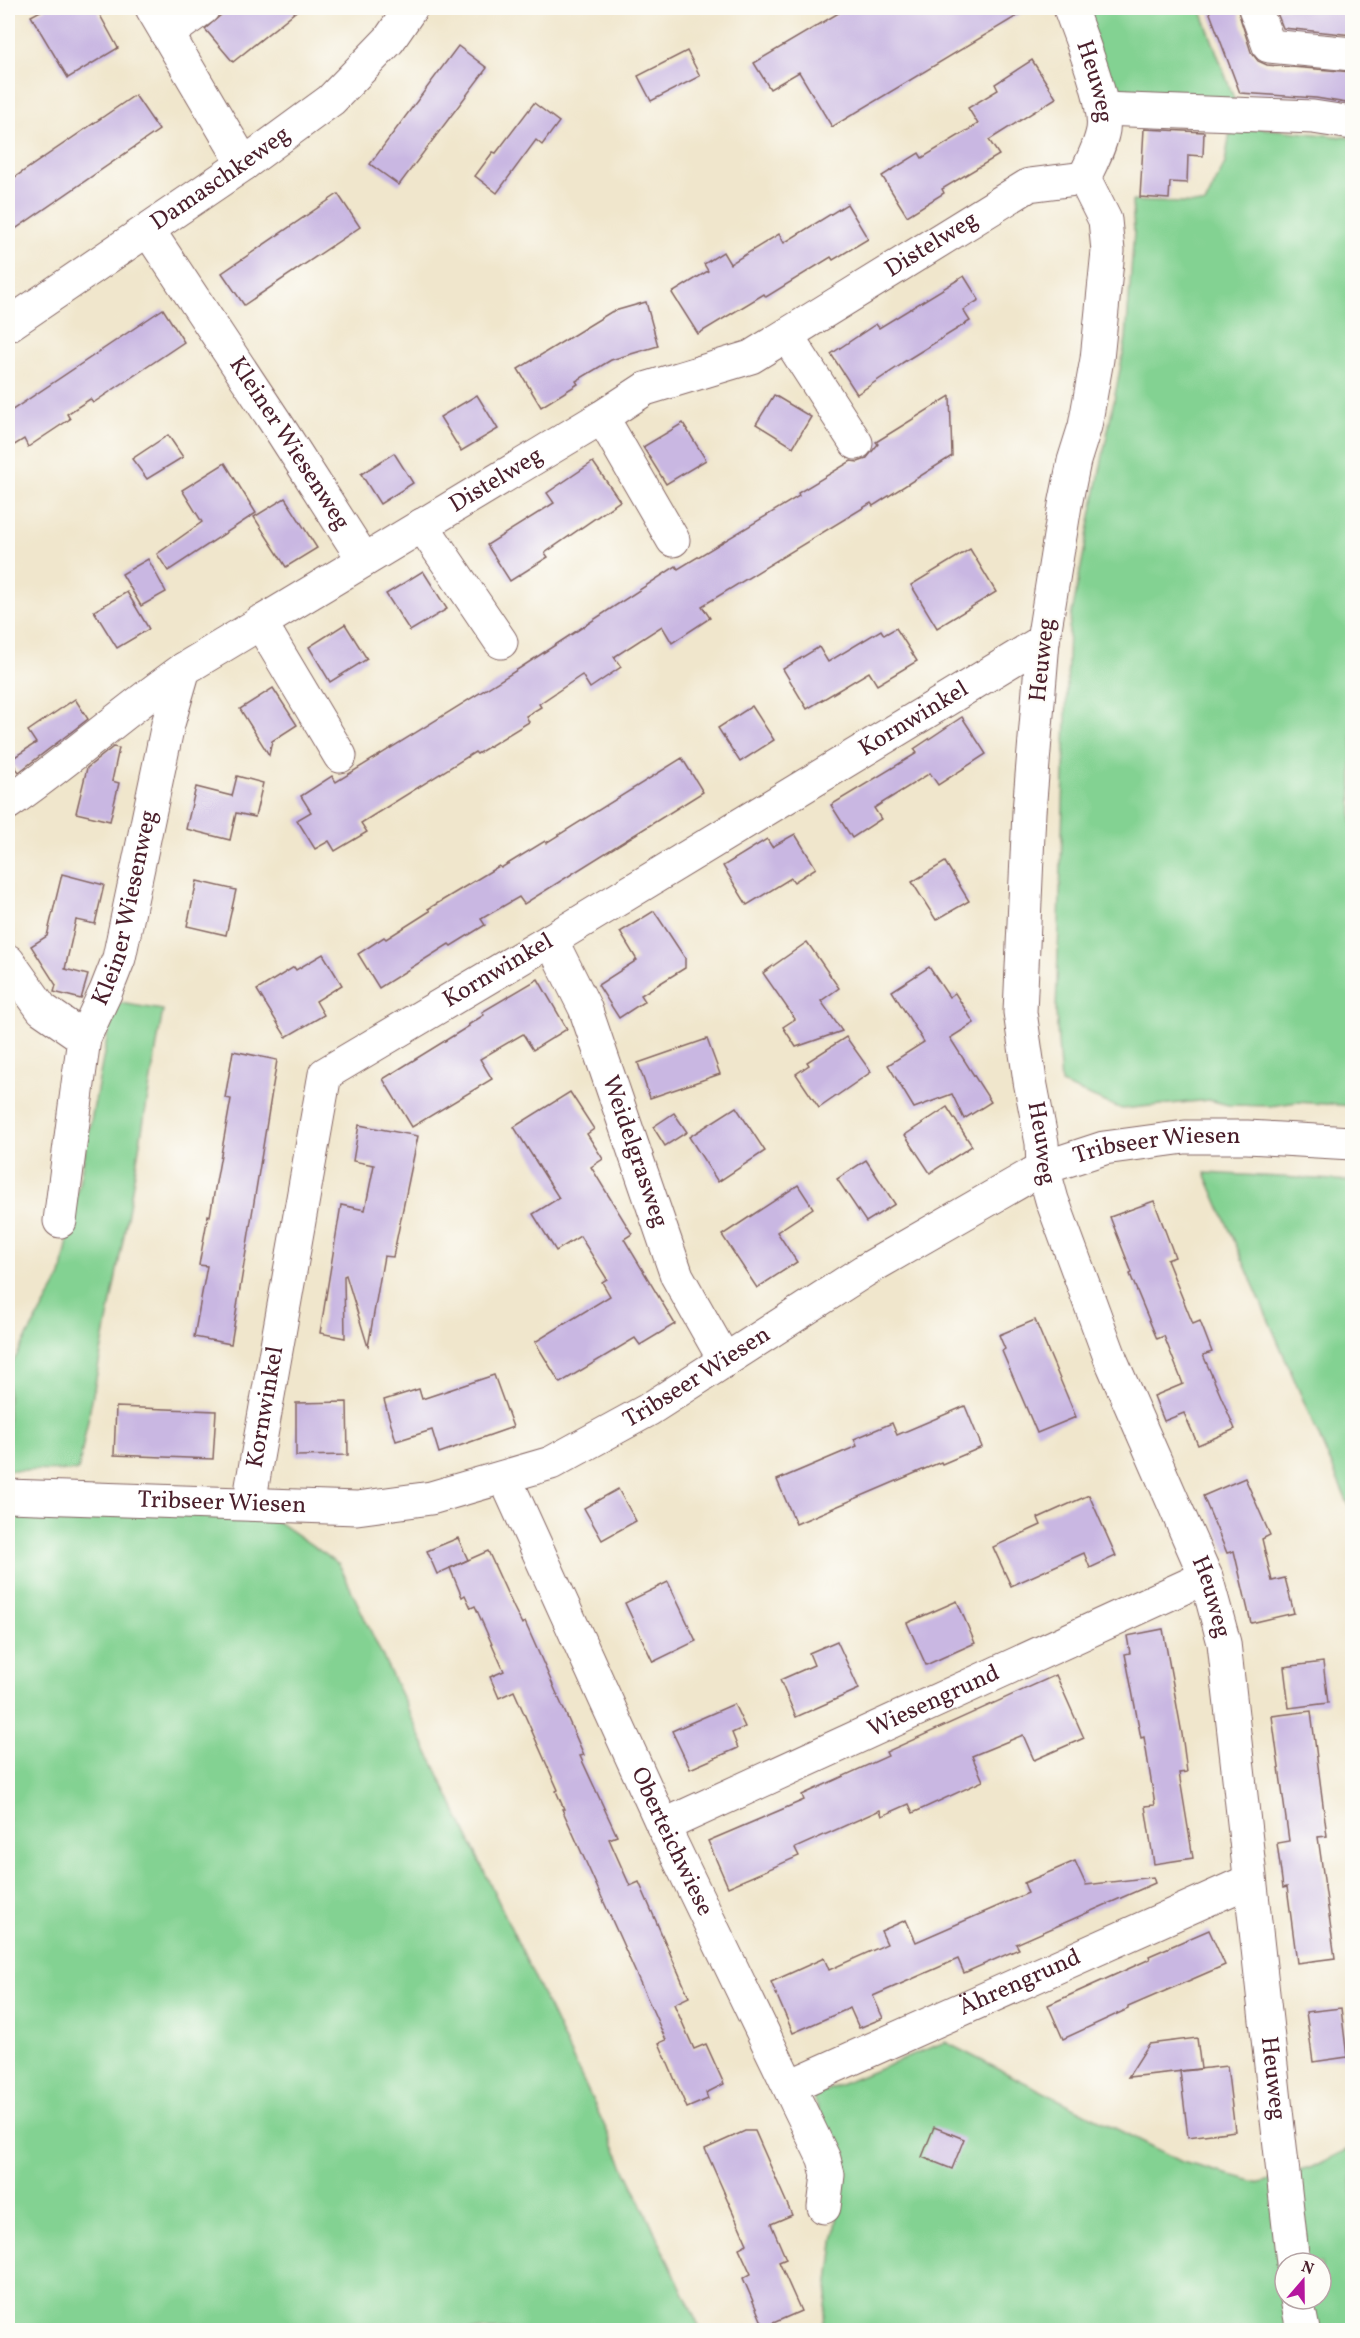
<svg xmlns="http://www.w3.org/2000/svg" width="1360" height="2338" viewBox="0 0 1360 2338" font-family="Vollkorn,serif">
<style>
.green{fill:#83d292;stroke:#66785e;stroke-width:1.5;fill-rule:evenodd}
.building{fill:#c9b7e2}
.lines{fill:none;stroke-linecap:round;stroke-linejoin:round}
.minor-casing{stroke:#846563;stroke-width:35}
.minor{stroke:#fff;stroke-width:33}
.labels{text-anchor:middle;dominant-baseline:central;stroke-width:4.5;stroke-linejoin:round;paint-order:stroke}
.street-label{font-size:24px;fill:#4a1f2b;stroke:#fdfcf7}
</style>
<rect width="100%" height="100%" fill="#fdfcf7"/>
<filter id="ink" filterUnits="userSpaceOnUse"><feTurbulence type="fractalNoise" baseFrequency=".0167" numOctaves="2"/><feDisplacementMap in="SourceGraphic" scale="12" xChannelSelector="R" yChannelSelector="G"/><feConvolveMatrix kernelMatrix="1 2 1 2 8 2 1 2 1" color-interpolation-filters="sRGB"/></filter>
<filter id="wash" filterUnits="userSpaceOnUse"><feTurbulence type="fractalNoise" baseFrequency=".008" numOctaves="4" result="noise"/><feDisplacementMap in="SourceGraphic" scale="24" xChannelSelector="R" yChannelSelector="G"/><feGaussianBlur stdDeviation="1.35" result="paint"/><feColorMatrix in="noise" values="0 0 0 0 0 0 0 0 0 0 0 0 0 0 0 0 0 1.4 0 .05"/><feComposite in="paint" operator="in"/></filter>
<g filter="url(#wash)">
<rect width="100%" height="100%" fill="#f0e6cc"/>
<g class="green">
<path d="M 1086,8 L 1200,8 L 1236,104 L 1125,98 L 1120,91 L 1110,90 Z"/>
<path d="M 1231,125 L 1352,138 L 1352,1106 L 1297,1102 L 1271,1106 L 1228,1105 L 1209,1100 L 1122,1109 L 1061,1084 L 1056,1012 L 1069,628 L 1126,339 L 1134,231 L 1132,201 L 1205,204 L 1225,163 Z"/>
<path d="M 114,1002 L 163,1010 L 124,1235 L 78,1471 L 8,1470 L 8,1371 L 61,1276 Z"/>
<path d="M 1205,1173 L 1352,1181 L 1352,1525 L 1349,1506 Z"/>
<path d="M 8,1496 L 252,1504 L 339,1564 L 701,2330 L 8,2330 Z"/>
<path d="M 945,2042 L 1182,2162 L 1260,2183 L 1310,2168 L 1352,2147 L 1352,2330 L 823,2330 L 843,2171 L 813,2096 ZM 1285,2263 L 1321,2263 L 1321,2299 L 1285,2299 Z"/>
</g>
<g id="blocks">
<g class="building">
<path d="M 46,8 L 96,8 L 118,48 L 68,78 L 31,16 Z"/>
<path d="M 229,8 L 300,8 L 233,62 L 205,29 Z"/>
<path d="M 847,8 L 1030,8 L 832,127 L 799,72 L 770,89 L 754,63 Z"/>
<path d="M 1208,8 L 1237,8 L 1251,52 L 1258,61 L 1267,65 L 1353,72 L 1353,104 L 1316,98 L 1240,93 Z"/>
<path d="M 1275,8 L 1353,8 L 1353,35 L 1283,28 Z"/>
<path d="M 458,46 L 487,68 L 399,185 L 370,164 Z"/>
<path d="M 687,51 L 700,76 L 651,101 L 638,76 Z"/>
<path d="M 1032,60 L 1056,98 L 989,140 L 999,155 L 942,189 L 944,193 L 907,216 L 882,176 L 919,153 L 922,158 L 978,124 L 968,108 L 998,90 L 995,84 Z"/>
<path d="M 135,95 L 159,130 L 8,234 L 8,182 Z"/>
<path d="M 534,103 L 559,122 L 542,145 L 536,140 L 497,193 L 475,176 L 493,152 L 496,153 Z"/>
<path d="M 1144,129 L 1204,132 L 1203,156 L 1188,155 L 1187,183 L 1170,182 L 1169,199 L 1140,197 Z"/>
<path d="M 338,194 L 360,227 L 244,305 L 222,273 Z"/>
<path d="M 847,204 L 868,239 L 833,260 L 831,257 L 766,297 L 764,294 L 698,334 L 672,293 L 708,271 L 704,264 L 723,252 L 730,264 L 779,234 L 784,243 Z"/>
<path d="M 964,276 L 979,300 L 963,310 L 970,321 L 902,363 L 902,364 L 857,394 L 831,354 L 876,324 L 879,328 Z"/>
<path d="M 646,302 L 658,346 L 611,360 L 576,381 L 578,384 L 541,407 L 518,369 L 611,312 Z"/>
<path d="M 163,309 L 184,342 L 93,403 L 90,399 L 67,414 L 70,419 L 28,447 L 24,439 L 8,449 L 8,413 Z"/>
<path d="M 477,395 L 498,429 L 461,451 L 440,417 Z"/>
<path d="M 774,395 L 811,417 L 793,447 L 756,424 Z"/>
<path d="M 950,396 L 952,456 L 873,506 L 871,503 L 702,606 L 710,618 L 672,643 L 662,626 L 614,657 L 621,667 L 590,688 L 582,675 L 539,704 L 541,707 L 526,716 L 529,722 L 477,754 L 475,752 L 361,823 L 367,832 L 335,851 L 329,841 L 315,849 L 297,820 L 311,812 L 301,796 L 332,776 L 336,782 L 520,668 L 676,566 L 678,569 L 799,496 L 798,493 L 851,461 L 858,462 L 866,459 L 878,444 L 876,442 Z"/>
<path d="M 683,423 L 706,460 L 666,484 L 643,447 Z"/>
<path d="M 168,435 L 183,457 L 147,479 L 132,459 Z"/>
<path d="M 394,453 L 413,483 L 380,504 L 361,474 Z"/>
<path d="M 593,462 L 620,501 L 545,553 L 548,557 L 510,581 L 487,545 L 554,503 L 547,493 Z"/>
<path d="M 225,463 L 256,513 L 168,571 L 157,554 L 202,522 L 182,490 Z"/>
<path d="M 285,498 L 317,548 L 286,567 L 254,517 Z"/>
<path d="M 970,549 L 996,592 L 937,628 L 911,585 Z"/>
<path d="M 148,559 L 166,592 L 141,606 L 122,574 Z"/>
<path d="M 423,571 L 447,609 L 410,631 L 386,594 Z"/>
<path d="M 127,592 L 149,629 L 117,648 L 94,611 Z"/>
<path d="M 345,624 L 367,659 L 330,682 L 309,647 Z"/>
<path d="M 896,628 L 917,661 L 877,685 L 869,672 L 807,709 L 783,669 L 819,647 L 828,662 L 881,630 L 884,635 Z"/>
<path d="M 273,688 L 297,725 L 272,741 L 269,755 L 240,709 Z"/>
<path d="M 75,699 L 88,719 L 19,772 L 10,760 L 36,743 L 28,731 Z"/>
<path d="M 752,706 L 774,740 L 740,762 L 718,728 Z"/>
<path d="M 962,717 L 986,754 L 938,785 L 930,773 L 874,808 L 881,819 L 852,838 L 831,805 L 917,753 L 914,749 Z"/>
<path d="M 113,747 L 119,748 L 112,781 L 119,783 L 110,821 L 76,813 L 87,768 Z"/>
<path d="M 682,758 L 703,792 L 524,904 L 519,897 L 481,919 L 485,925 L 451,946 L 449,944 L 379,988 L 358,954 L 384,937 L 386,939 L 430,911 L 428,909 L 499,866 L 501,868 L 545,841 L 546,843 Z"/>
<path d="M 237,776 L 263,783 L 255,817 L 236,813 L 230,840 L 186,829 L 196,787 L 232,796 Z"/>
<path d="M 795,834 L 816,868 L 794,882 L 791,878 L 747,905 L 723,866 L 767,839 L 772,847 Z"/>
<path d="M 945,862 L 969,901 L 936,920 L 912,882 Z"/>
<path d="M 62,874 L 104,885 L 95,924 L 76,920 L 65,969 L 88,975 L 81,999 L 54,992 L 56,985 L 31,946 L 47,936 Z"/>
<path d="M 197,881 L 236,890 L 226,935 L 187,926 Z"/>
<path d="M 654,911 L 685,958 L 685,968 L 641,995 L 645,1001 L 619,1018 L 598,985 L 637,960 L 620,932 Z"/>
<path d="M 807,942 L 839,988 L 821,1001 L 842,1031 L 796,1047 L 783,1027 L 795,1019 L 763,973 Z"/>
<path d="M 323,954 L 342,985 L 316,1001 L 324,1015 L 286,1037 L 257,990 L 294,967 L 296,970 Z"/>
<path d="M 929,967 L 949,997 L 955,993 L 974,1023 L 950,1038 L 991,1102 L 964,1119 L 952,1094 L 914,1108 L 888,1065 L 924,1042 L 892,991 Z"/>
<path d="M 538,979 L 567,1029 L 533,1050 L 523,1034 L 480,1059 L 492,1079 L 412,1127 L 383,1079 L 469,1026 L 468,1025 L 484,1015 L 482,1012 Z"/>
<path d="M 846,1037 L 871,1072 L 819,1108 L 796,1074 L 809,1065 L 807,1062 Z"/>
<path d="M 707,1039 L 720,1074 L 650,1098 L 638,1063 Z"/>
<path d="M 233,1051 L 277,1060 L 231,1344 L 194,1337 L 207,1266 L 199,1265 L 208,1215 L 210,1216 L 231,1099 L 225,1098 Z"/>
<path d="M 570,1092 L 594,1129 L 587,1134 L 603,1159 L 591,1167 L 632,1234 L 624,1239 L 675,1324 L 640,1345 L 635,1338 L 560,1383 L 535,1342 L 610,1296 L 602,1282 L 607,1279 L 580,1236 L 556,1251 L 533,1214 L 559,1198 L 514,1127 Z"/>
<path d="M 736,1107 L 765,1151 L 718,1182 L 689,1137 Z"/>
<path d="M 947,1107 L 972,1146 L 930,1173 L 905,1135 Z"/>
<path d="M 674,1113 L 687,1132 L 665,1146 L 653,1127 Z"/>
<path d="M 359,1125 L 418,1136 L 393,1257 L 384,1256 L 368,1347 L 346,1275 L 344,1276 L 345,1338 L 320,1333 L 341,1205 L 365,1210 L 374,1165 L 353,1161 Z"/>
<path d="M 866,1160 L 895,1204 L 866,1222 L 837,1179 Z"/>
<path d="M 798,1185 L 813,1208 L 777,1232 L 797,1262 L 757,1288 L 722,1235 Z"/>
<path d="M 1154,1201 L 1175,1257 L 1167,1260 L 1193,1324 L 1200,1321 L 1212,1352 L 1203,1355 L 1235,1429 L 1198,1445 L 1184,1413 L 1164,1421 L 1154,1396 L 1183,1384 L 1164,1336 L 1157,1339 L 1130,1274 L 1132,1273 L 1110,1217 Z"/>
<path d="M 1035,1320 L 1076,1417 L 1037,1433 L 1002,1351 L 1005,1349 L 999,1335 Z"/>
<path d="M 494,1375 L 513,1427 L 439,1453 L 432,1430 L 396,1441 L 384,1400 L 419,1389 L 422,1399 Z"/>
<path d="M 347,1402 L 348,1455 L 296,1456 L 296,1403 Z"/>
<path d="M 965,1406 L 982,1447 L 942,1464 L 941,1462 L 796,1524 L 777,1480 L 857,1446 L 854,1439 L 892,1423 L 897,1435 Z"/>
<path d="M 116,1407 L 216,1411 L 213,1459 L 114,1455 Z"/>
<path d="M 1245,1478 L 1270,1535 L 1262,1539 L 1272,1581 L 1285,1578 L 1294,1613 L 1251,1623 L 1234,1551 L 1227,1553 L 1203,1496 Z"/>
<path d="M 618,1489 L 636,1521 L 602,1540 L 584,1508 Z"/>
<path d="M 1089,1495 L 1116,1556 L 1090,1568 L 1084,1553 L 1011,1586 L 993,1547 L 1041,1525 L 1038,1518 Z"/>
<path d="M 458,1538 L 468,1560 L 437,1574 L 427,1551 Z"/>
<path d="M 488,1551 L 514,1608 L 522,1624 L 525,1622 L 584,1755 L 580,1756 L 617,1836 L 609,1839 L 630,1886 L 639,1882 L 689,1997 L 674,2004 L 694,2049 L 706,2044 L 724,2084 L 706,2093 L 708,2099 L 687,2108 L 659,2043 L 666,2040 L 562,1809 L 564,1809 L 556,1791 L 558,1790 L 514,1691 L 499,1698 L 490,1677 L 504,1671 L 475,1606 L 471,1608 L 465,1595 L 462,1597 L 450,1568 Z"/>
<path d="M 668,1582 L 696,1641 L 653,1662 L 625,1603 Z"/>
<path d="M 957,1601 L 975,1643 L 926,1665 L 907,1623 Z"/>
<path d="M 1163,1629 L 1182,1734 L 1187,1772 L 1179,1773 L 1193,1858 L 1154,1864 L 1145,1806 L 1155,1805 L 1144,1737 L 1141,1738 L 1125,1654 L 1130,1653 L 1127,1636 Z"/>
<path d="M 837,1641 L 859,1689 L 796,1717 L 780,1680 L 814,1665 L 809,1653 Z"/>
<path d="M 1323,1662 L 1328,1703 L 1289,1708 L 1284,1667 Z"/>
<path d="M 1056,1675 L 1084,1738 L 1034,1760 L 1023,1735 L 972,1756 L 983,1781 L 913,1813 L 909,1804 L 882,1816 L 880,1810 L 795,1848 L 799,1856 L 728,1887 L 708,1841 L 804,1800 L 802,1795 L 888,1756 L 886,1752 Z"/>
<path d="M 734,1704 L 745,1727 L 732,1733 L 738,1748 L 690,1769 L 672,1731 Z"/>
<path d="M 1311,1711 L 1327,1836 L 1318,1837 L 1335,1958 L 1297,1963 L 1287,1887 L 1283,1888 L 1277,1843 L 1289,1841 L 1272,1716 Z"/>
<path d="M 1075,1861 L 1086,1885 L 1153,1877 L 1155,1883 L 1016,1944 L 1019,1949 L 964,1973 L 958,1959 L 873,1996 L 883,2018 L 859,2028 L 850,2008 L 793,2033 L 771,1982 L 824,1958 L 829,1970 L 887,1944 L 881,1931 L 906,1920 L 916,1942 L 1028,1893 L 1024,1883 Z"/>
<path d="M 1209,1930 L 1225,1965 L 1128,2007 L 1128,2009 L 1063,2039 L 1048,2005 L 1150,1959 L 1149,1956 Z"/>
<path d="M 1341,2008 L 1347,2057 L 1313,2062 L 1306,2012 Z"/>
<path d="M 1197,2038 L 1201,2069 L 1128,2077 L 1149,2044 Z"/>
<path d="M 1227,2066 L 1235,2131 L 1188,2137 L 1180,2071 Z"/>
<path d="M 934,2127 L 964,2139 L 952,2169 L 922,2157 Z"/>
<path d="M 745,2131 L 755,2131 L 792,2215 L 771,2224 L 786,2259 L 779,2262 L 801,2311 L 764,2327 L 743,2278 L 751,2274 L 739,2248 L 747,2244 L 705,2149 Z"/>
</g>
</g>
</g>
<g filter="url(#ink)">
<use href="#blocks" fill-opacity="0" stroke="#846563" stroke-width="1.5"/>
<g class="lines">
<g class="minor-casing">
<g id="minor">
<path d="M 152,8 L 244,164"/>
<path id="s1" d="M 1070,8 C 1080,37 1107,101 1103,130 C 1100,147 1091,163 1084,178 L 1105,220 L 1108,251 L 1097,359 L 1085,426 L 1074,461 L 1065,505 L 1043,641 L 1029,812 L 1020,1012 L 1030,1081 L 1042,1143 L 1043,1168 L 1052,1200 L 1111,1360 L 1206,1577 L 1224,1643 L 1293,2263"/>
<path d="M 1255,8 L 1269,46 L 1352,54"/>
<path d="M 167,34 L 203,8"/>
<path d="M 1102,109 L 1313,117 L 1352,123"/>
<path id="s2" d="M 148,230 L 280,429 L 364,560"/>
<path id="s3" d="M 8,325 L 244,164 L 331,100 L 389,40 L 411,8"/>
<path d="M 787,336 L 856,443"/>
<path d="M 602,417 L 673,540"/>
<path d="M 422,525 L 501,642"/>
<path d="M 260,622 L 340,756"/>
<path d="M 8,803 C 69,761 123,712 184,669"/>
<path id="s4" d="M 551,940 L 585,1008 L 677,1276 L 725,1361"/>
<path d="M 8,961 L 42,1009 L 84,1038"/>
<path id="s5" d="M 60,1221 L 84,1038 L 106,991 L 119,958 L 168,724 L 184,669 L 602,417 L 645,389 L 751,357 L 1029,185 L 1084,178"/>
<path id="s6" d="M 505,1478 L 663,1826 L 824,2159 L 828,2175 L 824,2207"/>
<path id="s7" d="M 8,1496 L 357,1508 L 431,1498 L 551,1463 L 648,1410 L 864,1271 L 1043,1168 L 1104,1148 L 1185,1137 L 1247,1137 L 1352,1143"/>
<path id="s8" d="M 252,1504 L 252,1486 L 325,1074 L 551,940 L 1043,641"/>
<path id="s9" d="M 663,1826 L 1206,1577"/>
<path id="s10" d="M 790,2086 L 1249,1881"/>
<path d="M 1297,2299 L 1303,2330"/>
</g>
</g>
<use href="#minor" class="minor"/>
</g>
</g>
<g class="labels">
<g class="street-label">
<text stroke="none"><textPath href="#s1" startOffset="78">Heuweg</textPath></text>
<text stroke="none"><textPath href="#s3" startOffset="258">Damaschkeweg</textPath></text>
<text stroke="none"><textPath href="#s5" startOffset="1431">Distelweg</textPath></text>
<text stroke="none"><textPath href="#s2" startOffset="256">Kleiner Wiesenweg</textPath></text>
<text stroke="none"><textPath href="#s5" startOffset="933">Distelweg</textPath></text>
<text transform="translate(1043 660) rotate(-84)">Heuweg</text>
<text stroke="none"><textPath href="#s8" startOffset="1124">Kornwinkel</textPath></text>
<text stroke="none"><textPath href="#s5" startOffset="322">Kleiner Wiesenweg</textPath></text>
<text stroke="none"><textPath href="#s8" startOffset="638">Kornwinkel</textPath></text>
<text stroke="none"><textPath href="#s1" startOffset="1158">Heuweg</textPath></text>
<text stroke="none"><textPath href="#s7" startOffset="1240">Tribseer Wiesen</textPath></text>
<text stroke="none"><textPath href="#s4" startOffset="228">Weidelgrasweg</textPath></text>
<text stroke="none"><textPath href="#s7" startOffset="718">Tribseer Wiesen</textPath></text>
<text stroke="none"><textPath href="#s8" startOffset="98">Kornwinkel</textPath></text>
<text stroke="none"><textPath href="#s7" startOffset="214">Tribseer Wiesen</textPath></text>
<text stroke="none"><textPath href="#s1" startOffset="1644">Heuweg</textPath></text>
<text stroke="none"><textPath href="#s9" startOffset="298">Wiesengrund</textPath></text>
<text stroke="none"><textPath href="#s6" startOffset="400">Oberteichwiese</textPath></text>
<text stroke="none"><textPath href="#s10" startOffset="252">Ährengrund</textPath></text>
<text stroke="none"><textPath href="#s1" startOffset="2130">Heuweg</textPath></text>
</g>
</g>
<rect width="1360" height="2338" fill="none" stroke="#fdfcf7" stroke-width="30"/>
<g transform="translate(1303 2281) rotate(20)"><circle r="28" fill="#fdfcf7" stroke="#b5a4a5" stroke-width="1.5"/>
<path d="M0-4.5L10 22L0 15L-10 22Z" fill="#b5179e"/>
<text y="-9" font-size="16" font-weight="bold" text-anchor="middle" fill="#4a1f2b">N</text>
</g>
</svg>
